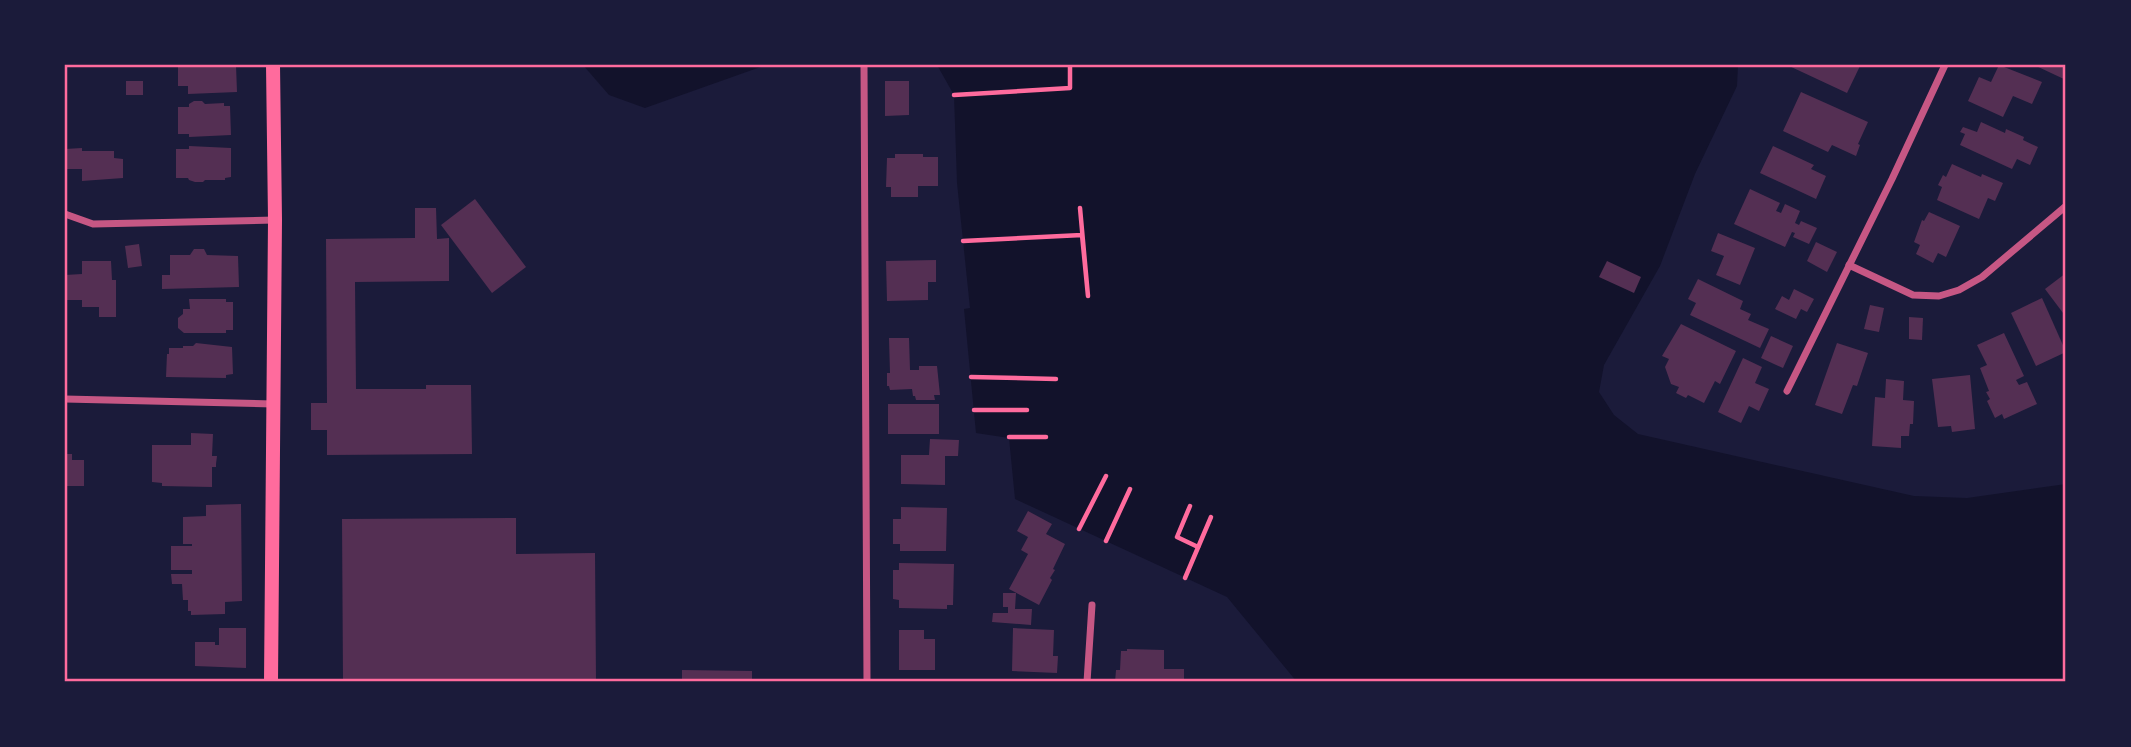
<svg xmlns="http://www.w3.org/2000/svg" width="2131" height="747" viewBox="0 0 2131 747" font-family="Spectral,serif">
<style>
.water{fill:#12122b}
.building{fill:#542f53}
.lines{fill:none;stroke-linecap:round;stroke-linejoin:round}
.path{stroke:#ff6b9d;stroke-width:4.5}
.minor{stroke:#c65784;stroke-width:7}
.secondary{stroke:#ff6b9d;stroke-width:14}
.neatline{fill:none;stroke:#ff6b9d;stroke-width:2.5}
</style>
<rect width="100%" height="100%" fill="#1b1b3a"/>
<g class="water">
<path d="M 583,65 L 766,65 L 645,108 L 609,95 Z"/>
<path d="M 937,65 L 1738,65 L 1737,86 L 1695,174 L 1660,266 L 1604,365 L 1599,392 L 1614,415 L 1638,434 L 1914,496 L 1967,498 L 2066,484 L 2066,682 L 1297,682 L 1227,597 L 1015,499 L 1009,438 L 976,433 L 964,309 L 970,308 L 957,183 L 954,95 Z"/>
</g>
<g class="building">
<path d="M 178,65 L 236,65 L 237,92 L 188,94 L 188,86 L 178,86 Z"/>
<path d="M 1787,65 L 1856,65 L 1860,66 L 1847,93 Z"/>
<path d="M 1999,65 L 2042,82 L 2032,104 L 2013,96 L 2003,117 L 1968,101 L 1979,77 L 1991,82 Z"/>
<path d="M 2034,65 L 2066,65 L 2066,80 Z"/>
<rect x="126" y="81" width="17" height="14"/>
<path d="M 885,81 L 909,81 L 909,115 L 885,116 Z"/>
<path d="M 1801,92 L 1868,122 L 1858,144 L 1860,145 L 1856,156 L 1832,145 L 1828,152 L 1783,131 Z"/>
<path d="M 194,101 L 202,101 L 205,104 L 224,103 L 224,106 L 230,106 L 231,135 L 189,137 L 189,134 L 178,134 L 178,107 L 189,107 L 189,104 Z"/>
<path d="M 1981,122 L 2005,133 L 2006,129 L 2024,137 L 2023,140 L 2038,147 L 2030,165 L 2017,159 L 2012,169 L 1960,145 L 1965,134 L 1960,132 L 1963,127 L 1977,132 Z"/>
<path d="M 189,146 L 231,148 L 231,177 L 225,178 L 225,180 L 205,180 L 203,182 L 195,182 L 189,180 L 188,178 L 176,178 L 176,149 L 189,149 Z"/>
<path d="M 1773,146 L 1814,165 L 1811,169 L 1826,176 L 1816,199 L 1760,173 Z"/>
<path d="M 82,148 L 82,151 L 114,151 L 114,158 L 123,159 L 123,178 L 82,181 L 82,169 L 65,169 L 65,149 Z"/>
<path d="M 895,154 L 923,154 L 923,157 L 938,157 L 938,186 L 918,186 L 918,197 L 891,197 L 891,187 L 886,187 L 887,158 L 895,158 Z"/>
<path d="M 1952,164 L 1981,177 L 1982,174 L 2003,183 L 1995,201 L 1988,198 L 1979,219 L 1937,200 L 1942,187 L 1938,185 L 1943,175 L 1946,177 Z"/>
<path d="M 1750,189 L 1780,203 L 1776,211 L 1781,213 L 1785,204 L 1800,211 L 1795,223 L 1799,225 L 1801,221 L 1817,228 L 1809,244 L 1793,237 L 1795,233 L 1792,232 L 1785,247 L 1734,224 Z"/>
<path d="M 475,199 L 526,267 L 492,293 L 441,225 Z"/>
<path d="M 415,208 L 436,208 L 437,239 L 449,238 L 449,281 L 355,282 L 356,389 L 426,389 L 426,385 L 471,385 L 472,454 L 327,455 L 327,430 L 311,430 L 311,403 L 327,403 L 326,239 L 415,238 Z"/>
<path d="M 1929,212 L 1960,226 L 1946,257 L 1938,253 L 1933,263 L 1916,254 L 1920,245 L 1914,242 L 1922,220 L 1924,221 Z"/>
<path d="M 1718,233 L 1755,248 L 1740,285 L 1716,275 L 1724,256 L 1711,251 Z"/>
<path d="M 1816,242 L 1837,252 L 1827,272 L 1807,261 Z"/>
<path d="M 139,244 L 142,266 L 128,268 L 125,246 Z"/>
<path d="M 194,249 L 204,249 L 207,255 L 238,256 L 239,287 L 162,289 L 162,275 L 170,275 L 170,255 L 190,255 Z"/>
<path d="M 936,260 L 936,282 L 928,282 L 928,300 L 887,301 L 886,261 Z"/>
<path d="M 82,261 L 111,261 L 112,280 L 116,280 L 116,317 L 99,317 L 99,307 L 82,307 L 82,300 L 65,300 L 65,275 L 82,274 Z"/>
<path d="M 1607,261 L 1641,277 L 1634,293 L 1599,277 Z"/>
<path d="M 2066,273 L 2066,317 L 2045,289 Z"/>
<path d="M 1698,279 L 1743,301 L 1740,309 L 1751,314 L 1748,320 L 1769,329 L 1760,348 L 1690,315 L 1696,303 L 1688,299 Z"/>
<path d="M 1794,289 L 1814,299 L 1807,312 L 1801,309 L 1796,319 L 1775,309 L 1782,296 L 1789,300 Z"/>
<path d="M 2042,298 L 2066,352 L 2036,366 L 2011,313 Z"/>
<path d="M 189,299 L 226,299 L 226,302 L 233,302 L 233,330 L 226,330 L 226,333 L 184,333 L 178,328 L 178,318 L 183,314 L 183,309 L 190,309 Z"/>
<path d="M 1870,305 L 1884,308 L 1879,332 L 1864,329 Z"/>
<path d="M 1909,317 L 1923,318 L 1922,340 L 1909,339 Z"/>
<path d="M 1681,324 L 1736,351 L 1720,384 L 1715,381 L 1704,403 L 1688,395 L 1686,398 L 1676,393 L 1679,387 L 1671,384 L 1665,367 L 1669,359 L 1662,356 Z"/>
<path d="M 2004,333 L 2024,376 L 2016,380 L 2019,385 L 2027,382 L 2037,404 L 2004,419 L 2002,414 L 1995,418 L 1987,401 L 1990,399 L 1986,392 L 1989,391 L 1980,368 L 1987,365 L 1977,345 Z"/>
<path d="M 1771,336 L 1793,346 L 1783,368 L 1761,358 Z"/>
<path d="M 889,338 L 909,338 L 910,370 L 919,370 L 919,366 L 937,366 L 940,395 L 934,395 L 935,400 L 916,400 L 915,396 L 913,396 L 912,389 L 890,390 L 889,386 L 887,386 L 887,373 L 890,373 Z"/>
<path d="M 196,343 L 232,347 L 233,374 L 226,375 L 226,378 L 166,377 L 167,354 L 169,354 L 169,348 L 183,348 L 183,346 L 193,346 Z"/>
<path d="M 1837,343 L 1868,353 L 1857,386 L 1853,385 L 1842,414 L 1815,405 Z"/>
<path d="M 1743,358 L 1762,367 L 1755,383 L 1769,389 L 1759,411 L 1749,406 L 1741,423 L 1718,412 Z"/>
<path d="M 1970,375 L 1975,429 L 1952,432 L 1951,426 L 1938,427 L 1932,379 Z"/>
<path d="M 1886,379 L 1904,381 L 1903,400 L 1914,401 L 1913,424 L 1910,424 L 1909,436 L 1901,436 L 1901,448 L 1872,446 L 1875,397 L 1885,398 Z"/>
<rect x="888" y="404" width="51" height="30"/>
<path d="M 191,433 L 213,434 L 212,456 L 217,456 L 216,464 L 216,467 L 212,467 L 212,487 L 162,486 L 162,483 L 152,482 L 152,445 L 191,445 Z"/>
<path d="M 930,439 L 959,440 L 958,456 L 945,456 L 945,485 L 901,484 L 901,455 L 929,455 Z"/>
<path d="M 65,454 L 72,454 L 72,460 L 84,460 L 84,486 L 65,486 Z"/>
<path d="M 241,504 L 242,601 L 225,602 L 225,614 L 191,615 L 191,611 L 188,611 L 188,600 L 183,600 L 182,584 L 172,584 L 171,574 L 192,574 L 192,570 L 171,570 L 171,546 L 192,546 L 192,544 L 183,544 L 183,517 L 206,516 L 206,505 Z"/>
<path d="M 901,507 L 947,508 L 946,551 L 900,551 L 900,544 L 893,544 L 893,519 L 901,519 Z"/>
<path d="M 1028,511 L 1052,524 L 1046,534 L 1065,544 L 1053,569 L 1055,570 L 1050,578 L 1052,580 L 1039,605 L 1009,589 L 1028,554 L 1021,550 L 1028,537 L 1017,531 Z"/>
<path d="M 516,518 L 516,554 L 595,553 L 596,682 L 343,682 L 342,519 Z"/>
<path d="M 899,563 L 954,564 L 953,605 L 947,605 L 947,609 L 899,608 L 899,600 L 893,599 L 893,570 L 899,570 Z"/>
<path d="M 1003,593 L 1016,593 L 1015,609 L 1032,609 L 1031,625 L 992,622 L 993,613 L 1008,613 L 1008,607 L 1003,607 Z"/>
<path d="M 219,628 L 246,628 L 246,668 L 195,666 L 195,642 L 215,642 L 215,645 L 219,645 Z"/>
<path d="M 1013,628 L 1054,630 L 1053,656 L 1058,656 L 1057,673 L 1012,671 Z"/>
<path d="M 899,630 L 924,630 L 924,639 L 935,639 L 935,670 L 899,670 Z"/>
<path d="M 1127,649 L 1164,650 L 1164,669 L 1184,669 L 1184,682 L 1115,682 L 1116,670 L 1120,670 L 1121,651 L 1127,651 Z"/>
<path d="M 682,670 L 752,671 L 752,682 L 682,682 Z"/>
</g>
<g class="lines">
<g class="path">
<path d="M 954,95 L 1070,88 L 1070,65"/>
<path d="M 963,241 L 1082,235 L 1088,296 L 1080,208"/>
<path d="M 971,377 L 1056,379"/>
<path d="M 974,410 L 1027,410"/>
<path d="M 1009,437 L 1046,437"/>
<path d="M 1190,506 L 1177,537 L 1198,547"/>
<path d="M 1079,529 L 1106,476"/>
<path d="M 1106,541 L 1130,489"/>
<path d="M 1185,578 L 1211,517"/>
</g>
<g class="minor">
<path d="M 864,65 L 867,682"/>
<path d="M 65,214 L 93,224 L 275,220"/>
<path d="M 1849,265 L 1913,295 L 1939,296 L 1959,290 L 1982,277 L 2066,206"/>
<path d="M 1787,391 L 1892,179 L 1945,65"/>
<path d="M 65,399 L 273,404"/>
<path d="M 1087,682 L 1092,605"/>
</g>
<path class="secondary" d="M 271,682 L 275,220 L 273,65"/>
</g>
<rect width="2131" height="747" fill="none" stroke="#1b1b3a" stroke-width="133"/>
<rect x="66" y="66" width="1998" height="614" class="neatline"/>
</svg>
